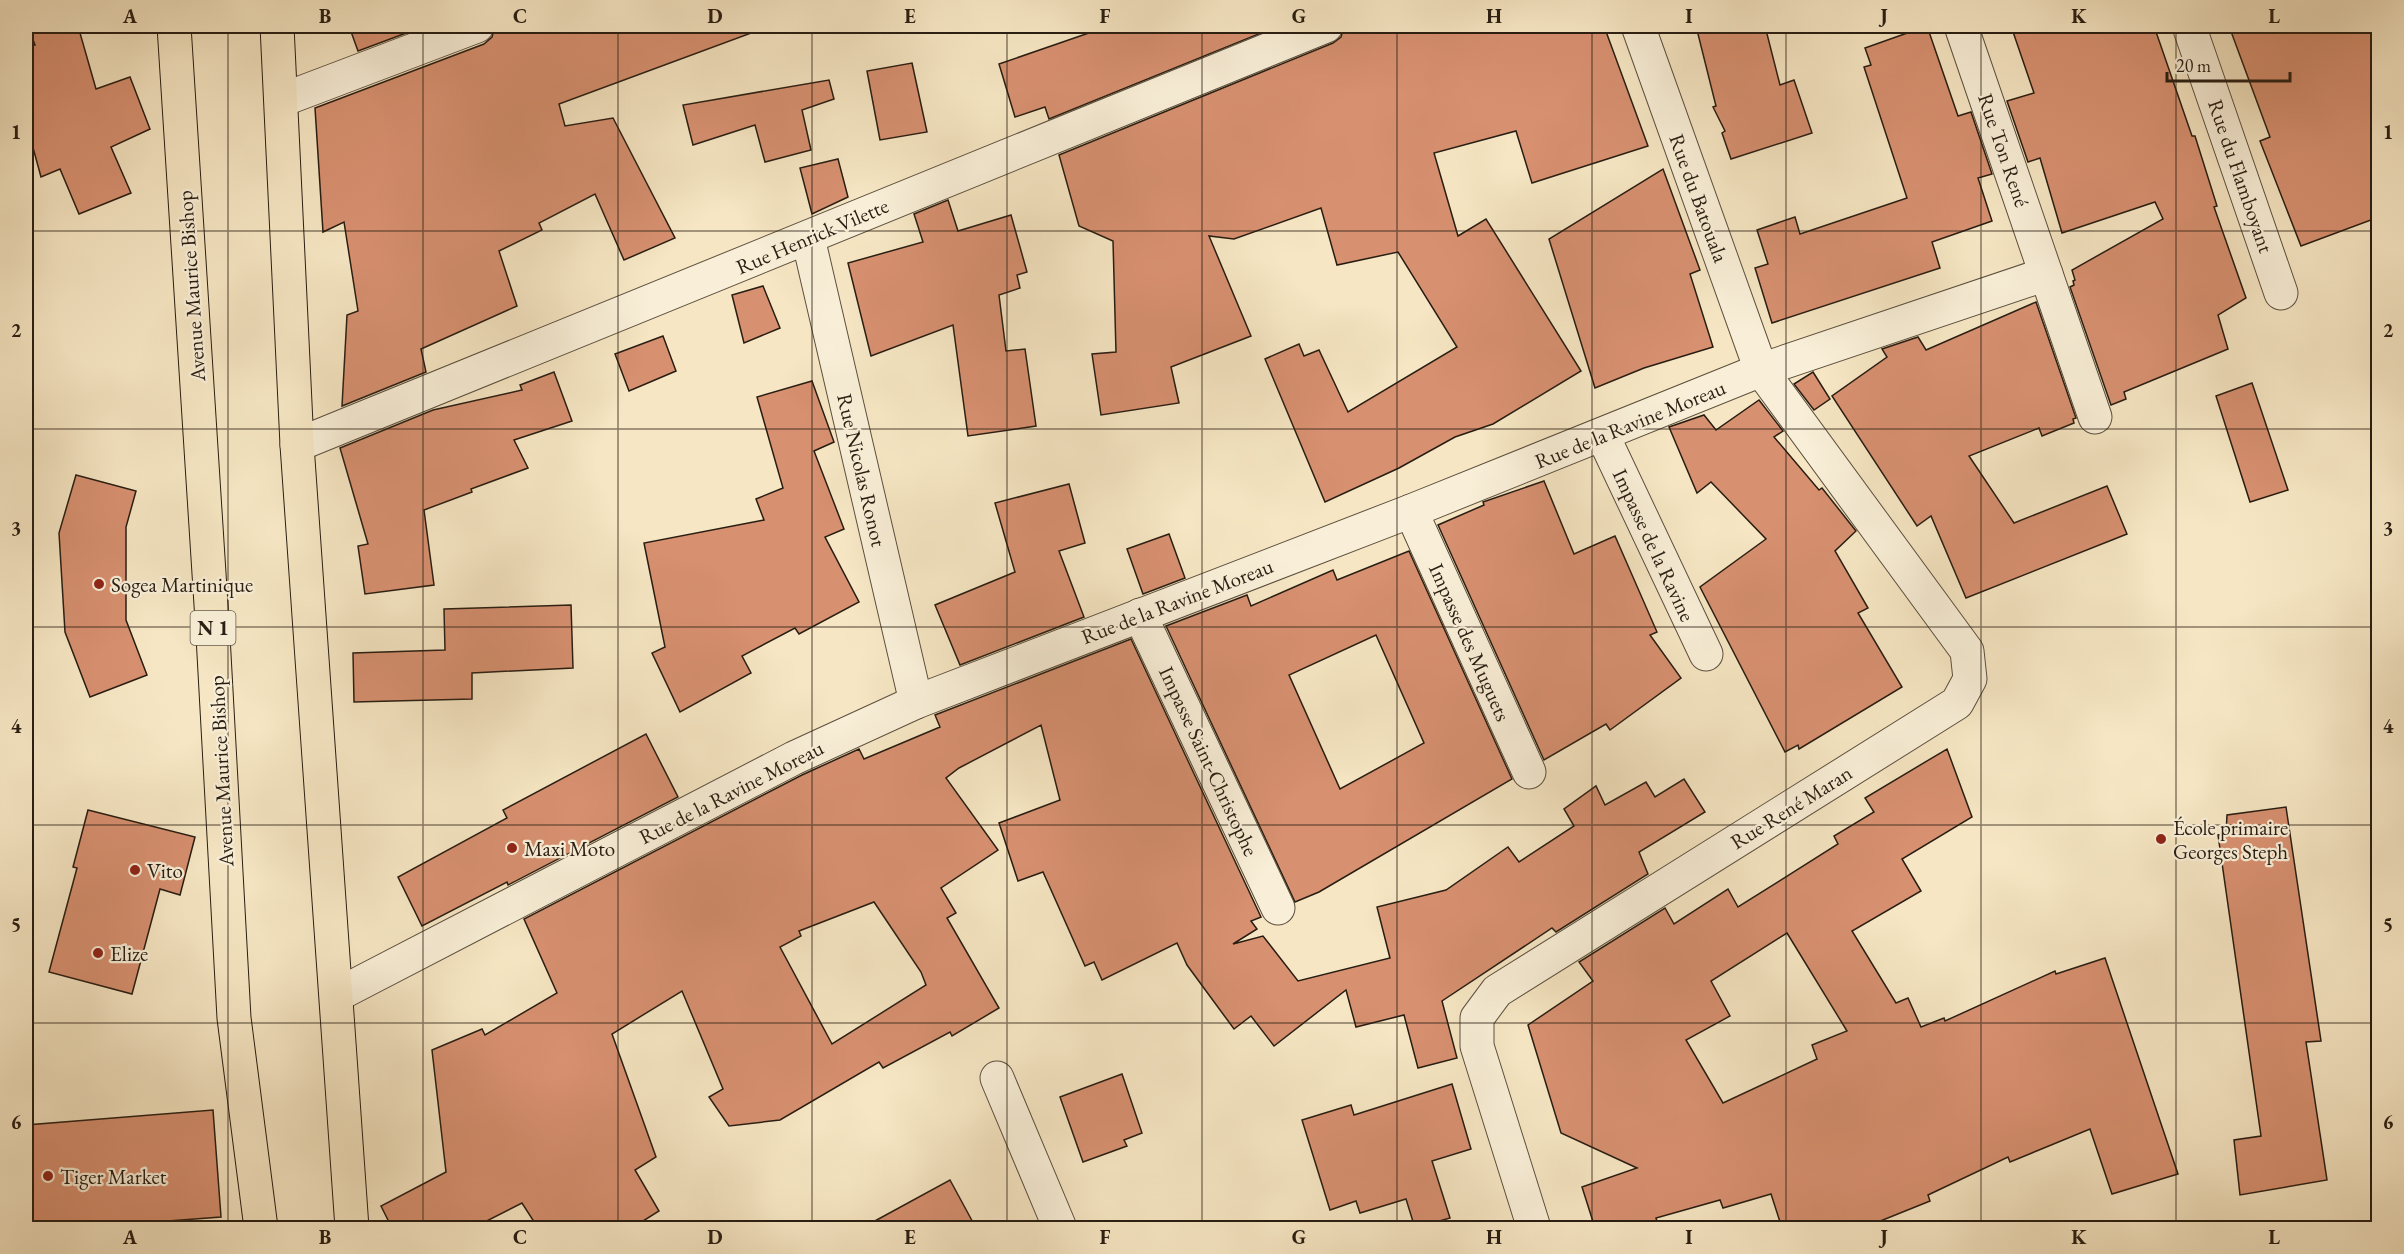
<svg xmlns="http://www.w3.org/2000/svg" width="2404" height="1254" viewBox="0 0 2404 1254" font-family="'EB Garamond',serif">
<style>
.building{fill:#d79070;stroke:#281d12;stroke-width:1.5;fill-rule:evenodd}
.lines{fill:none;stroke-linecap:round;stroke-linejoin:round}
.minor-casing{stroke:#5c4f3e;stroke-width:35}
.primary-casing{stroke:#281d12;stroke-width:35}
.minor{stroke:#f9efd8;stroke-width:33}
.primary{stroke:#f6e6c3;stroke-width:33}
.grid{fill:none;stroke:#281d12;stroke-width:1.5;stroke-opacity:0.55}
.poi-dot{fill:#8f2418;stroke:#f9efd8;stroke-width:2}
.labels{text-anchor:middle;dominant-baseline:central;stroke-width:4.5;stroke-linejoin:round;paint-order:stroke}
.shield{fill:#f9efd8;stroke:#675c4d;stroke-width:1.5}
.shield-label{font-size:20px;font-weight:bold;fill:#281d12}
.street-label{font-size:21px;fill:#281d12;stroke:#f9efd8}
.poi-label{font-size:21px;fill:#281d12;stroke:#f9efd8;text-anchor:start}
.neatline{fill:none;stroke:#281d12;stroke-width:2}
.grid-label{font-size:20px;text-anchor:middle;font-weight:bold;fill:#281d12}
</style>
<rect width="100%" height="100%" fill="#f6e6c3"/>
<filter id="stains"><feTurbulence type="fractalNoise" baseFrequency=".00333" numOctaves="4"/><feColorMatrix values="0 0 0 0 .2 0 0 0 0 .09 0 0 0 0 .02 0 0 0 .5 -.17"/></filter>
<radialGradient id="worn" r=".72"><stop offset=".6" stop-color="#630" stop-opacity="0"/><stop offset="1" stop-color="#630" stop-opacity=".3"/></radialGradient>
<g class="building">
<path d="M 28,26 L 78,26 L 96,89 L 130,77 L 150,129 L 111,147 L 131,193 L 79,214 L 60,169 L 41,177 L 26,122 L 26,48 L 35,45 Z"/>
<path d="M 349,26 L 425,26 L 358,51 Z"/>
<path d="M 495,26 L 762,26 L 762,29 L 559,104 L 565,126 L 613,118 L 675,238 L 624,260 L 595,194 L 539,223 L 542,230 L 499,251 L 517,306 L 421,349 L 426,372 L 342,406 L 347,315 L 358,311 L 344,222 L 323,232 L 315,108 L 484,44 L 492,37 Z"/>
<path d="M 1109,26 L 1278,26 L 1049,119 L 1045,107 L 1015,117 L 999,64 Z"/>
<path d="M 1344,26 L 1604,26 L 1648,146 L 1532,183 L 1516,131 L 1434,153 L 1458,236 L 1486,219 L 1581,371 L 1493,424 L 1455,437 L 1399,468 L 1325,502 L 1265,359 L 1299,344 L 1304,356 L 1319,350 L 1348,412 L 1457,347 L 1398,252 L 1337,265 L 1321,208 L 1234,239 L 1209,236 L 1251,336 L 1171,367 L 1179,403 L 1101,415 L 1092,354 L 1116,352 L 1113,241 L 1079,226 L 1059,155 L 1333,43 L 1341,37 Z"/>
<path d="M 1696,26 L 1765,26 L 1780,85 L 1794,80 L 1812,133 L 1731,159 L 1722,133 L 1725,131 L 1713,107 L 1716,106 Z"/>
<path d="M 1927,26 L 1958,116 L 1971,112 L 1992,174 L 1978,178 L 1992,221 L 1932,242 L 1940,268 L 1772,323 L 1755,268 L 1768,264 L 1757,230 L 1795,217 L 1800,234 L 1907,198 L 1864,67 L 1871,65 L 1865,48 Z"/>
<path d="M 2011,26 L 2154,26 L 2192,136 L 2195,136 L 2217,206 L 2214,207 L 2246,298 L 2218,315 L 2228,349 L 2124,392 L 2126,399 L 2111,405 L 2070,287 L 2074,285 L 2073,281 L 2075,280 L 2072,270 L 2163,219 L 2155,202 L 2062,233 L 2040,158 L 2028,162 L 2007,101 L 2034,93 Z"/>
<path d="M 2229,26 L 2286,26 L 2289,32 L 2305,26 L 2379,26 L 2379,217 L 2301,246 L 2260,141 L 2270,137 Z"/>
<path d="M 912,63 L 927,132 L 880,140 L 867,71 Z"/>
<path d="M 829,80 L 834,99 L 802,110 L 811,150 L 765,162 L 755,125 L 693,145 L 683,105 Z"/>
<path d="M 838,159 L 848,197 L 812,214 L 800,168 Z"/>
<path d="M 1663,169 L 1700,270 L 1690,274 L 1713,347 L 1644,368 L 1595,388 L 1549,239 Z"/>
<path d="M 948,200 L 958,231 L 1011,215 L 1027,272 L 1017,275 L 1020,288 L 999,295 L 1006,351 L 1025,349 L 1036,426 L 968,436 L 953,325 L 871,356 L 848,263 L 923,242 L 914,214 Z"/>
<path d="M 763,286 L 780,328 L 744,343 L 732,295 Z"/>
<path d="M 2036,302 L 2076,418 L 2073,419 L 2074,423 L 2042,436 L 2039,428 L 1969,456 L 2014,523 L 2107,486 L 2127,534 L 1966,598 L 1931,516 L 1917,526 L 1832,396 L 1887,357 L 1882,349 L 1918,337 L 1926,350 Z"/>
<path d="M 663,336 L 676,371 L 629,391 L 615,354 Z"/>
<path d="M 554,372 L 572,421 L 514,440 L 528,468 L 471,489 L 472,492 L 424,510 L 434,585 L 365,594 L 358,546 L 368,544 L 340,448 L 433,410 L 522,390 L 520,385 Z"/>
<path d="M 1813,372 L 1830,399 L 1814,410 L 1794,384 Z"/>
<path d="M 812,381 L 834,442 L 814,451 L 844,529 L 825,537 L 859,602 L 799,634 L 795,628 L 742,656 L 751,673 L 680,712 L 652,653 L 665,647 L 644,543 L 764,520 L 756,499 L 783,488 L 757,397 Z"/>
<path d="M 2252,383 L 2288,490 L 2250,502 L 2216,396 Z"/>
<path d="M 1759,400 L 1783,431 L 1774,437 L 1819,490 L 1822,488 L 1856,531 L 1835,551 L 1868,608 L 1858,613 L 1902,687 L 1799,749 L 1798,745 L 1785,752 L 1700,587 L 1766,539 L 1711,482 L 1697,493 L 1669,427 L 1704,415 L 1716,430 Z"/>
<path d="M 76,475 L 136,491 L 126,527 L 126,620 L 147,675 L 90,697 L 65,632 L 59,533 Z"/>
<path d="M 1544,481 L 1574,554 L 1615,536 L 1657,632 L 1650,635 L 1681,678 L 1610,730 L 1606,724 L 1544,760 L 1438,525 L 1484,505 L 1483,502 Z"/>
<path d="M 1069,484 L 1085,543 L 1059,551 L 1084,617 L 960,665 L 935,605 L 1015,572 L 995,503 Z"/>
<path d="M 1169,534 L 1185,578 L 1143,594 L 1127,549 Z"/>
<path d="M 1409,551 L 1512,779 L 1319,892 L 1295,902 L 1166,626 L 1247,595 L 1251,606 L 1333,570 L 1337,580 ZM 1376,635 L 1424,743 L 1340,789 L 1289,675 Z"/>
<path d="M 571,605 L 573,668 L 472,673 L 472,699 L 354,702 L 353,653 L 445,650 L 444,609 Z"/>
<path d="M 1131,639 L 1261,917 L 1251,921 L 1257,929 L 1233,944 L 1263,936 L 1298,981 L 1390,958 L 1377,907 L 1446,890 L 1508,847 L 1519,862 L 1574,826 L 1564,809 L 1596,786 L 1605,805 L 1646,782 L 1655,797 L 1684,779 L 1705,812 L 1639,852 L 1648,874 L 1556,932 L 1552,928 L 1442,1001 L 1457,1058 L 1418,1068 L 1404,1015 L 1356,1027 L 1346,990 L 1274,1046 L 1251,1016 L 1234,1029 L 1187,965 L 1177,943 L 1102,980 L 1094,962 L 1085,966 L 1043,872 L 1018,881 L 999,823 L 1060,800 L 1041,725 L 959,768 L 946,778 L 998,850 L 941,888 L 956,913 L 947,918 L 999,1008 L 952,1036 L 950,1032 L 883,1068 L 879,1062 L 780,1120 L 729,1126 L 709,1097 L 723,1089 L 682,991 L 612,1034 L 656,1157 L 635,1170 L 659,1211 L 632,1228 L 538,1228 L 522,1203 L 473,1228 L 392,1228 L 381,1206 L 446,1172 L 432,1050 L 482,1029 L 485,1035 L 557,993 L 524,919 L 802,775 L 859,749 L 864,759 L 940,727 L 935,715 ZM 874,902 L 921,972 L 926,985 L 832,1044 L 780,947 L 801,936 L 799,931 Z"/>
<path d="M 646,734 L 678,797 L 508,885 L 507,882 L 422,926 L 398,877 L 507,818 L 503,810 Z"/>
<path d="M 1947,749 L 1972,817 L 1902,859 L 1921,891 L 1852,931 L 1896,1003 L 1908,998 L 1921,1027 L 1944,1018 L 1945,1021 L 2055,971 L 2056,974 L 2105,958 L 2178,1174 L 2112,1194 L 2090,1129 L 2010,1162 L 2008,1157 L 1928,1195 L 1930,1201 L 1863,1228 L 1782,1228 L 1771,1194 L 1723,1208 L 1720,1200 L 1656,1218 L 1659,1228 L 1595,1228 L 1582,1187 L 1637,1168 L 1561,1133 L 1528,1025 L 1593,981 L 1579,962 L 1665,908 L 1674,924 L 1728,889 L 1738,907 L 1838,844 L 1834,836 L 1874,812 L 1865,798 ZM 1787,933 L 1847,1031 L 1812,1045 L 1817,1059 L 1723,1103 L 1686,1040 L 1730,1016 L 1711,981 Z"/>
<path d="M 2286,807 L 2321,1041 L 2306,1042 L 2327,1180 L 2240,1195 L 2234,1140 L 2261,1136 L 2218,835 L 2226,834 L 2227,815 Z"/>
<path d="M 88,810 L 195,837 L 180,895 L 160,889 L 132,994 L 49,972 L 77,868 L 73,867 Z"/>
<path d="M 1122,1074 L 1142,1133 L 1124,1140 L 1127,1146 L 1083,1162 L 1060,1097 Z"/>
<path d="M 1452,1084 L 1471,1149 L 1432,1161 L 1450,1218 L 1415,1228 L 1406,1199 L 1360,1213 L 1356,1201 L 1330,1210 L 1302,1120 L 1351,1105 L 1354,1115 Z"/>
<path d="M 213,1110 L 221,1217 L 74,1228 L 73,1222 L 26,1227 L 26,1125 Z"/>
<path d="M 950,1180 L 976,1228 L 862,1228 Z"/>
</g>
<g class="lines">
<g class="minor-casing">
<g id="minor">
<path d="M 1961,26 L 2095,417"/>
<path d="M 2189,26 L 2281,293"/>
<path d="M 282,100 L 477,26"/>
<path d="M 808,238 L 916,702"/>
<path d="M 1603,436 L 1706,654"/>
<path d="M 297,445 L 1326,26"/>
<path d="M 1411,511 L 1529,772"/>
<path d="M 1140,615 L 1278,908"/>
<path d="M 337,995 L 794,758 L 916,702 L 1411,511 L 1761,370 L 2046,274"/>
<path d="M 997,1078 L 1060,1228"/>
<path d="M 1534,1228 L 1477,1046 L 1477,1018 L 1497,991 L 1957,703 L 1970,679 L 1967,651 L 1761,370 L 1638,26"/>
</g>
</g>
<g class="primary-casing">
<g id="primary">
<path d="M 174,26 L 213,636 L 234,1018 L 261,1228"/>
<path d="M 277,26 L 297,445 L 352,1228"/>
</g>
</g>
<use href="#minor" class="minor"/>
<use href="#primary" class="primary"/>
</g>
<path class="grid" d="M 228,26 L 228,1228M 423,26 L 423,1228M 618,26 L 618,1228M 812,26 L 812,1228M 1007,26 L 1007,1228M 1202,26 L 1202,1228M 1397,26 L 1397,1228M 1592,26 L 1592,1228M 1786,26 L 1786,1228M 1981,26 L 1981,1228M 2176,26 L 2176,1228M 26,231 L 2378,231M 26,429 L 2378,429M 26,627 L 2378,627M 26,825 L 2378,825M 26,1023 L 2378,1023"/>
<g class="poi-dot">
<circle cx="99" cy="584" r="6"/>
<circle cx="2161" cy="839" r="6"/>
<circle cx="512" cy="848" r="6"/>
<circle cx="135" cy="870" r="6"/>
<circle cx="98" cy="953" r="6"/>
<circle cx="48" cy="1176" r="6"/>
</g>
<g class="labels">
<rect class="shield" x="190.5" y="611" width="45" height="34" rx="4.5"/>
<g class="shield-label">
<text x="213" y="628">N 1</text>
</g>
<g class="street-label">
<text transform="translate(2004 150) rotate(71)">Rue Ton René</text>
<text transform="translate(2241 176) rotate(71)">Rue du Flamboyant</text>
<text transform="translate(1699 198) rotate(70)">Rue du Batouala</text>
<text transform="translate(812 236) rotate(-23)">Rue Henrick Vilette</text>
<text transform="translate(191 286) rotate(-94)">Avenue Maurice Bishop</text>
<text transform="translate(1630 424) rotate(-22)">Rue de la Ravine Moreau</text>
<text transform="translate(862 470) rotate(77)">Rue Nicolas Ronot</text>
<text transform="translate(1654 545) rotate(65)">Impasse de la Ravine</text>
<text transform="translate(1177 601) rotate(-21)">Rue de la Ravine Moreau</text>
<text transform="translate(1470 642) rotate(66)">Impasse des Muguets</text>
<text transform="translate(1209 761) rotate(65)">Impasse Saint-Christophe</text>
<text transform="translate(221 771) rotate(-93)">Avenue Maurice Bishop</text>
<text transform="translate(731 792) rotate(-27)">Rue de la Ravine Moreau</text>
<text transform="translate(1791 807) rotate(-32)">Rue René Maran</text>
</g>
<g class="poi-label">
<text x="111" y="584">Sogea Martinique</text>
<text x="2173" y="827">École primaire<tspan x="2173" dy="24">Georges Steph</tspan></text>
<text x="524" y="848">Maxi Moto</text>
<text x="147" y="870">Vito</text>
<text x="110" y="953">Elize</text>
<text x="60" y="1176">Tiger Market</text>
</g>
</g>
<rect width="2404" height="1254" fill="none" stroke="#f6e6c3" stroke-width="66"/>
<path d="M2167 72v9h123v-9" fill="none" stroke="#281d12" stroke-width="3"/>
<text x="2176" y="72" font-size="18" fill="#281d12" stroke="#f9efd8" stroke-width="4.5" paint-order="stroke">20 m</text>
<rect x="33" y="33" width="2338" height="1188" class="neatline"/>
<g class="grid-label">
<text x="130" y="23">A</text>
<text x="325" y="23">B</text>
<text x="520" y="23">C</text>
<text x="715" y="23">D</text>
<text x="910" y="23">E</text>
<text x="1105" y="23">F</text>
<text x="1299" y="23">G</text>
<text x="1494" y="23">H</text>
<text x="1689" y="23">I</text>
<text x="1884" y="23">J</text>
<text x="2079" y="23">K</text>
<text x="2274" y="23">L</text>
<text x="16" y="139">1</text>
<text x="2388" y="139">1</text>
<text x="16" y="337">2</text>
<text x="2388" y="337">2</text>
<text x="16" y="535">3</text>
<text x="2388" y="535">3</text>
<text x="16" y="733">4</text>
<text x="2388" y="733">4</text>
<text x="16" y="931">5</text>
<text x="2388" y="931">5</text>
<text x="16" y="1129">6</text>
<text x="2388" y="1129">6</text>
<text x="130" y="1244">A</text>
<text x="325" y="1244">B</text>
<text x="520" y="1244">C</text>
<text x="715" y="1244">D</text>
<text x="910" y="1244">E</text>
<text x="1105" y="1244">F</text>
<text x="1299" y="1244">G</text>
<text x="1494" y="1244">H</text>
<text x="1689" y="1244">I</text>
<text x="1884" y="1244">J</text>
<text x="2079" y="1244">K</text>
<text x="2274" y="1244">L</text>
</g>
<rect width="100%" height="100%" filter="url(#stains)"/>
<rect width="100%" height="100%" fill="url(#worn)"/>
</svg>
